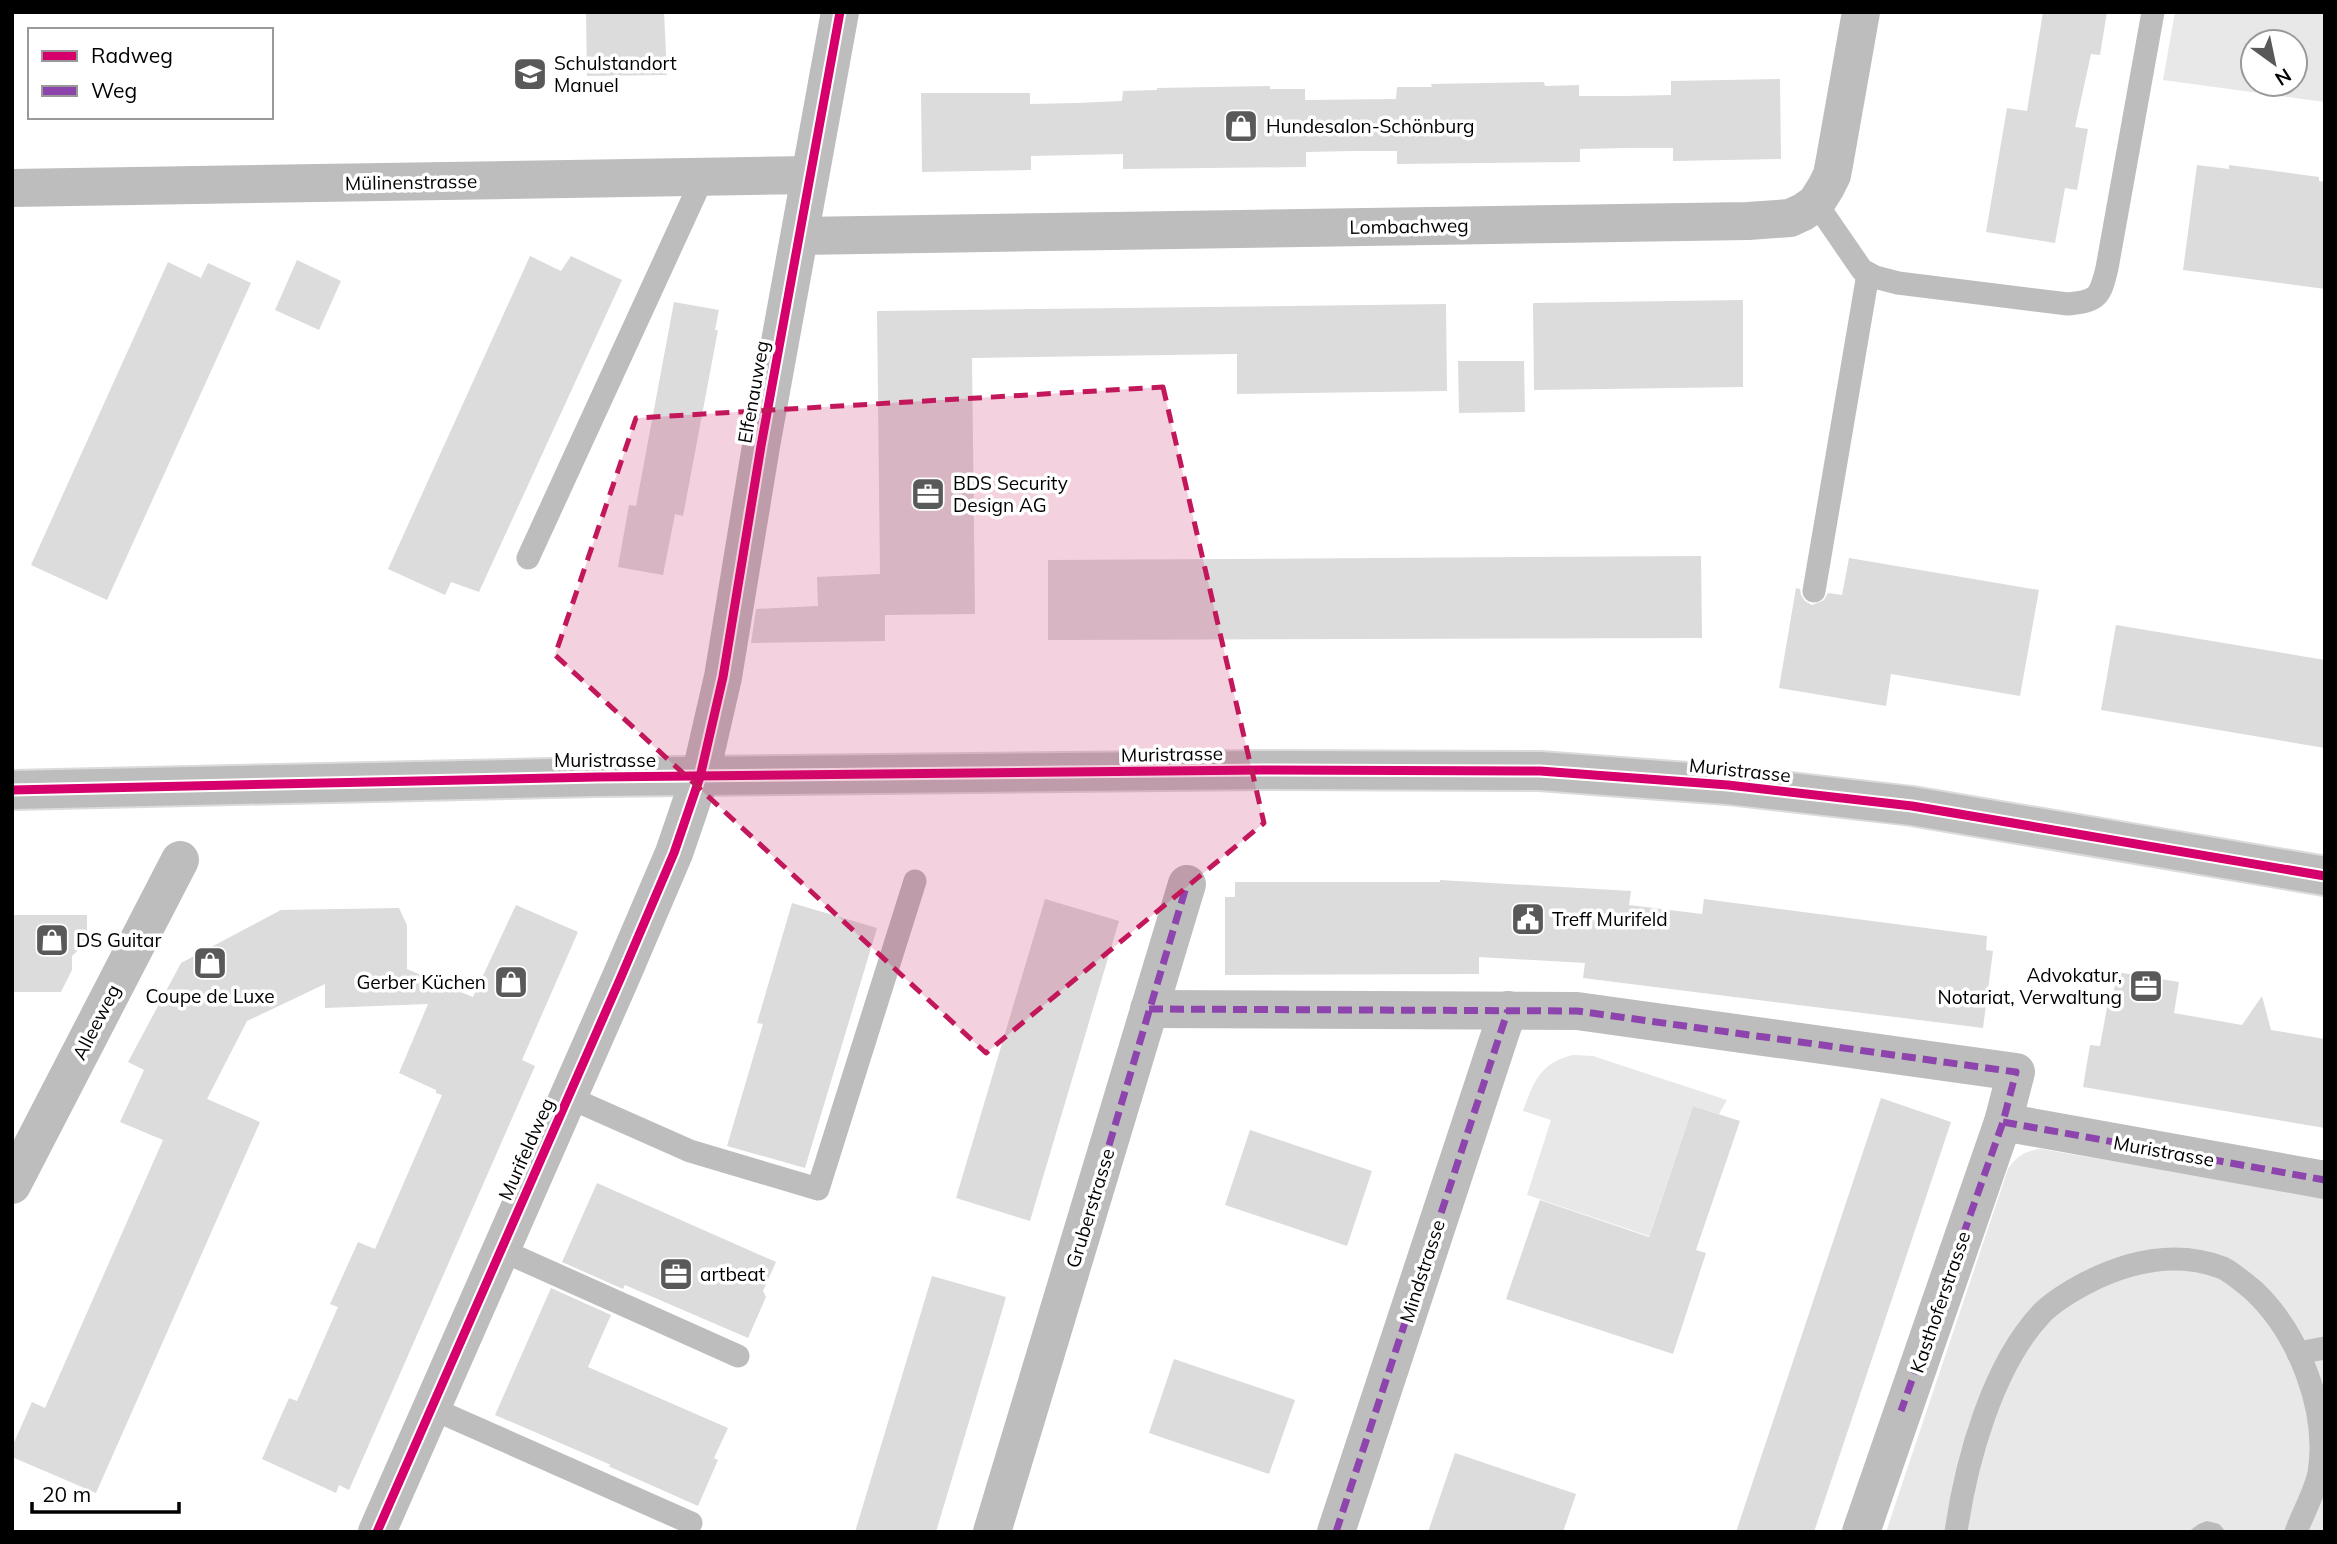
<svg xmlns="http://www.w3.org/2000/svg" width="2337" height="1544" viewBox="0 0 2337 1544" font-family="Mulish,sans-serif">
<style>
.green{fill:#e8e8e8;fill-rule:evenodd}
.water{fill:#bababa}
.building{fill:#dcdcdc}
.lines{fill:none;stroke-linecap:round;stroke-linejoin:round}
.primary-casing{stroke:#dbdbdb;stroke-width:42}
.service{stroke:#bdbdbd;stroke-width:23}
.minor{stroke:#bdbdbd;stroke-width:38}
.primary{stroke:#bdbdbd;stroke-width:38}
.tram{stroke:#bdbdbd;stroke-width:2}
.quiet{stroke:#8e44ad;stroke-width:7;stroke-dasharray:14 7;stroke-linecap:butt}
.cycleway-casing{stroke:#fff;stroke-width:13}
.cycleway{stroke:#d6006c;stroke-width:9}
.marked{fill:#c2185b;fill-opacity:0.2;stroke:#c2185b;stroke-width:5;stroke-dasharray:14 9;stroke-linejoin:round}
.labels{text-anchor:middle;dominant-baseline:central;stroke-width:7;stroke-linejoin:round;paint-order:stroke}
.poi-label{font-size:19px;fill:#000;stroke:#fff;text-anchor:start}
.street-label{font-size:19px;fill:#000;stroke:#fff}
</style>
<rect width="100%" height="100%" fill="#fff"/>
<g class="green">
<path d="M 2175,12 L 2325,12 L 2325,102 L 2163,80 ZM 2253,42 L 2295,42 L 2295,84 L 2253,84 Z"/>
<path d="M 1573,1055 L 1593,1056 L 1727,1100 L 1719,1114 L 1693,1106 L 1649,1236 L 1527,1195 L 1551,1120 L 1523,1111 C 1534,1081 1540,1063 1573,1055 Z"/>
<path d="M 2041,1149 L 2325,1197 L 2325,1532 L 1886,1532 L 2008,1169 C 2015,1157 2027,1150 2041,1149 Z"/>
</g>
<path class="water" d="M 2207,1521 L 2219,1524 L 2226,1532 L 2188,1532 L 2199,1524 Z"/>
<g class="building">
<path d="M 586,12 L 664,12 L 667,75 L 587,76 Z"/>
<path d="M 2043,12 L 2107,12 L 2100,55 L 2091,54 L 2075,127 L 2088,129 L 2077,190 L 2065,188 L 2055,243 L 1986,232 L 2007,108 L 2027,111 Z"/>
<path d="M 1780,79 L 1781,159 L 1673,161 L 1673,148 L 1626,148 L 1580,149 L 1580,162 L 1397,164 L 1397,151 L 1352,151 L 1306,152 L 1306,167 L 1123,169 L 1123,154 L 1031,156 L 1031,170 L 922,172 L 921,93 L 1030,93 L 1030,104 L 1076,103 L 1122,101 L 1123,91 L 1157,90 L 1157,88 L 1270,86 L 1270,89 L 1305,89 L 1305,100 L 1396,99 L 1397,87 L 1432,87 L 1431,84 L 1544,82 L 1545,86 L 1579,85 L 1579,96 L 1625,96 L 1671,95 L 1671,81 Z"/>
<path d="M 2197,165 L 2229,169 L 2229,165 L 2319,177 L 2319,181 L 2325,182 L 2325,289 L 2183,270 Z"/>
<path d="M 530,256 L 561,271 L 571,256 L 622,280 L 479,592 L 451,582 L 445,595 L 388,569 Z"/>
<path d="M 297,260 L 341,281 L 319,330 L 275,310 Z"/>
<path d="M 168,262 L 201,278 L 208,263 L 251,283 L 107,600 L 31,565 Z"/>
<path d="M 1743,300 L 1743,387 L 1534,390 L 1533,303 Z"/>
<path d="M 674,302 L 719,310 L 715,330 L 718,330 L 683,516 L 675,514 L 663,575 L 618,567 L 629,505 L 636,506 Z"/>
<path d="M 1446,304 L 1447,391 L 1237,394 L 1237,354 L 972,358 L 975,614 L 885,615 L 885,641 L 751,643 L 756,609 L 818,606 L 817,577 L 880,574 L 877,311 Z"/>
<path d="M 1458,361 L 1524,361 L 1525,412 L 1459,413 Z"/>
<path d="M 1701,556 L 1702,638 L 1048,640 L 1048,560 Z"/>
<path d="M 1849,558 L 2039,590 L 2020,696 L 1891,674 L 1886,706 L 1779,688 L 1796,588 L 1800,589 L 1801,595 L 1805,601 L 1812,605 L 1824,600 L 1828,593 L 1842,595 Z"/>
<path d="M 2116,625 L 2325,660 L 2325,748 L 2101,710 Z"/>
<path d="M 1440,880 L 1631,891 L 1629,905 L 1702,914 L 1704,899 L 1987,936 L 1986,950 L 1993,951 L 1983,1028 L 1583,978 L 1585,963 L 1479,957 L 1479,974 L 1225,975 L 1225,897 L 1235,897 L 1235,882 L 1440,882 Z"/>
<path d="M 1045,899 L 1119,921 L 1030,1221 L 956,1198 Z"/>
<path d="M 792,903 L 877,928 L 805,1168 L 727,1146 L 763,1024 L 757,1023 Z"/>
<path d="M 516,905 L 578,932 L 522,1060 L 535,1066 L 349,1490 L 339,1485 L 336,1493 L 262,1459 L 289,1398 L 297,1401 L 338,1307 L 330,1304 L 358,1242 L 375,1249 L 442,1095 L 436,1093 L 436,1090 L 399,1073 L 428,1004 L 325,1008 L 325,984 L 247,1021 L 207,1099 L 260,1122 L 96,1493 L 12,1457 L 12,1447 L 32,1402 L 45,1408 L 163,1140 L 120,1122 L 144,1070 L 128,1062 L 181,963 L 281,910 L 399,908 L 407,925 L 407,969 L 473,997 Z"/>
<path d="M 12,915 L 87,915 L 87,942 L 72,956 L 72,970 L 61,992 L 12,992 Z"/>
<path d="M 2117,972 L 2179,982 L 2174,1013 L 2242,1025 L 2262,996 L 2271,1030 L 2325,1039 L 2325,1128 L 2083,1087 L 2090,1045 L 2100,1046 L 2108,1002 L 2112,1003 Z"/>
<path d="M 1881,1098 L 1951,1122 L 1914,1233 L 1814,1532 L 1736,1532 Z"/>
<path d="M 1693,1106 L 1740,1121 L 1696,1250 L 1706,1253 L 1673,1354 L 1506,1299 L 1540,1200 L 1649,1237 Z"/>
<path d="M 1250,1130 L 1372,1171 L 1347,1246 L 1225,1205 Z"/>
<path d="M 597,1183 L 776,1262 L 763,1291 L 766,1297 L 748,1338 L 625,1285 L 623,1289 L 562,1262 Z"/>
<path d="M 932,1276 L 1006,1297 L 992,1345 L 936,1532 L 855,1532 Z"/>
<path d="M 551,1288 L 611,1315 L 588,1367 L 728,1428 L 714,1458 L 718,1460 L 698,1506 L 608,1466 L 611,1465 L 495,1415 Z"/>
<path d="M 1174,1359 L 1295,1400 L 1269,1474 L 1149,1433 Z"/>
<path d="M 1455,1453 L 1576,1494 L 1563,1532 L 1428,1532 Z"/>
</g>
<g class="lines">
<g class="primary-casing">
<path id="primary" d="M 12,790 L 597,777 L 1262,770 L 1540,771 L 1728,785 L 1912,806 L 2325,876"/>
</g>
<g class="service">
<path d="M 1816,203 L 1862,270 L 1875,277 L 1898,283 L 2068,304 C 2098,301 2100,297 2107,268 L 2153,12"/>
<path d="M 528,558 L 703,177"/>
<path d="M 1814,591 L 1868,274"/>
<path d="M 568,1097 L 690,1151 L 818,1189 L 915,881"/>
<path d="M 501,1250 L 738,1356"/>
<path d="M 2298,1353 L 2325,1348"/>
<path d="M 431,1408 L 691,1523"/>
<path d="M 1956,1532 C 1966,1462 1992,1366 2042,1313 C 2054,1301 2071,1291 2086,1283 C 2129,1261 2176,1250 2223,1268 C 2233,1273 2244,1283 2253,1290 C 2299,1333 2329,1410 2319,1473 C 2315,1492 2303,1513 2296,1532"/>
</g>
<g class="minor">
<path d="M 12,188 L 810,175"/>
<path d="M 800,236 L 1748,221 L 1790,218 L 1803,212 L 1816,203 L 1826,187 L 1832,175 L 1835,159 L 1861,12"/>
<path d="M 1149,1009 L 1577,1011 L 2016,1072 L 2003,1122 L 1861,1532"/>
<path d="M 2003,1122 L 2325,1180"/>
<path d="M 12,1185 L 180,860"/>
<path d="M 377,1532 L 621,977 L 674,853 L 700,777 L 723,677 L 761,446 L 840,12"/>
<path d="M 992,1532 L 1187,884"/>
<path d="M 1336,1532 L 1508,1010"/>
</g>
<use href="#primary" class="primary"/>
<g class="tram">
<path d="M 12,774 L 955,762 L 1261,752 L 1363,753 L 1538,758 L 1726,771 L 1912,795 L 2325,866"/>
<path d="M 12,799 L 1366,776 L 1539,780 L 1815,805 L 1908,818 L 2325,888"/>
</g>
<g class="quiet">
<path d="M 1149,1009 L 1577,1011 L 2016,1072 L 2003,1122 L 1901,1411"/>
<path d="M 2003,1122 L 2325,1180"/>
<path d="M 1073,1266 L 1187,884"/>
<path d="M 1336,1532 L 1508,1010"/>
</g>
<g class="cycleway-casing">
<g id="cycleway">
<path d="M 12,790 L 597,777 L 1262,770 L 1540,771 L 1728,785 L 1912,806 L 2325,876"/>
<path d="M 377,1532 L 621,977 L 674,853 L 700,777 L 723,677 L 761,446 L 840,12"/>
</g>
</g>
<use href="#cycleway" class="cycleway"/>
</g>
<path class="marked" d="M 1163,387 L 1264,823 L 986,1053 L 555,655 L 636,418 Z"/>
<defs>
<g id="school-square" transform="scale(1.75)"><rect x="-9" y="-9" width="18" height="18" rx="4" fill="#595959" stroke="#fff"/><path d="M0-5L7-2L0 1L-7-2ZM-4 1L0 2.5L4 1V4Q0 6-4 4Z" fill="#fff"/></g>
<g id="shop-square" transform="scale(1.75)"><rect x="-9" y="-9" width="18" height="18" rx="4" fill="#595959" stroke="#fff"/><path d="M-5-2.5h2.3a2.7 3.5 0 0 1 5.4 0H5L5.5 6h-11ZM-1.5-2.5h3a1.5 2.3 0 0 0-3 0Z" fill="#fff"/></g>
<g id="office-square" transform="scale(1.75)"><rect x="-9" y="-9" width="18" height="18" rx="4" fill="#595959" stroke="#fff"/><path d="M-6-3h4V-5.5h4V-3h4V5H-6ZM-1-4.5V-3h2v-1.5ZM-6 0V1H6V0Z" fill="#fff"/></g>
<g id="civic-square" transform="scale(1.75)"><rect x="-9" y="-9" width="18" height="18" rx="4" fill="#595959" stroke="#fff"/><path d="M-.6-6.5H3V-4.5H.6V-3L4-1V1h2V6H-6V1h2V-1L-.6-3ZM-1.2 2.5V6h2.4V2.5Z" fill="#fff"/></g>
</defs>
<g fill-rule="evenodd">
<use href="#school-square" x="530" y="74"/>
<use href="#shop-square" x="1241" y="126"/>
<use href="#office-square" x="928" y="494"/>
<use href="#civic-square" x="1528" y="919"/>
<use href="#shop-square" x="52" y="940"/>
<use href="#shop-square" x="210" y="963"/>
<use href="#shop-square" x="511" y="982"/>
<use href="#office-square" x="2146" y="986"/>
<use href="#office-square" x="676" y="1274"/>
</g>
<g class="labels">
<g class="poi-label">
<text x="554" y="63">Schulstandort<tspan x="554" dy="22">Manuel</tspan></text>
<text x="1266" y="126">Hundesalon-Schönburg</text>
<text x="953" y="483">BDS Security<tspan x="953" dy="22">Design AG</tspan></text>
<text x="1552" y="919">Treff Murifeld</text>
<text x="76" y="940">DS Guitar</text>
<text x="2122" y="975" text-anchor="end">Advokatur,<tspan x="2122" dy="22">Notariat, Verwaltung</tspan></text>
<text x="486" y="982" text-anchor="end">Gerber Küchen</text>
<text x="210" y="996" text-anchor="middle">Coupe de Luxe</text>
<text x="700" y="1274">artbeat</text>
</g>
<g class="street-label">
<text transform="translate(411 182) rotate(-1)">Mülinenstrasse</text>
<text transform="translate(1409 226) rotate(-1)">Lombachweg</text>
<text transform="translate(753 392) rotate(-80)">Elfenauweg</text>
<text transform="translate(1172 754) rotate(-1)">Muristrasse</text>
<text x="605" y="760">Muristrasse</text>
<text transform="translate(1740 770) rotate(6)">Muristrasse</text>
<text transform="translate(96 1022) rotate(-63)">Alleeweg</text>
<text transform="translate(526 1149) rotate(-66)">Murifeldweg</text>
<text transform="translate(2164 1151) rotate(10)">Muristrasse</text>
<text transform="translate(1090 1208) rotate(-73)">Gruberstrasse</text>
<text transform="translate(1422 1271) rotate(-72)">Mindstrasse</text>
<text transform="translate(1940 1302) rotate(-71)">Kasthoferstrasse</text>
</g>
</g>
<rect width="2337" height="1544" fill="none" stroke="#000000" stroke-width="28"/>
<rect x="28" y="28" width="245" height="91" fill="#ffffff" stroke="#999999" stroke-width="2"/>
<rect x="42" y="51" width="35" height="10" fill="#d6006c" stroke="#999999" stroke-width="2"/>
<text x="91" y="63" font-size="21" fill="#000000">Radweg</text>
<rect x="42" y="86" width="35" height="10" fill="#8e44ad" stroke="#999999" stroke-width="2"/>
<text x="91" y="98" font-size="21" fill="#000000">Weg</text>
<g transform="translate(2274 63) rotate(147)"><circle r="33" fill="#ffffff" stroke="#999999" stroke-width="2"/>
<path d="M0-5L12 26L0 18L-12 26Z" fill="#595959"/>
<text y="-10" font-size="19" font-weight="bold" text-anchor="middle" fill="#000000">N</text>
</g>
<path d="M32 1502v10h147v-10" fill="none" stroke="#000000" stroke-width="3.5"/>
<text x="42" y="1502" font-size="21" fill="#000000" stroke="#ffffff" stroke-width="5" paint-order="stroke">20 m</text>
</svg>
